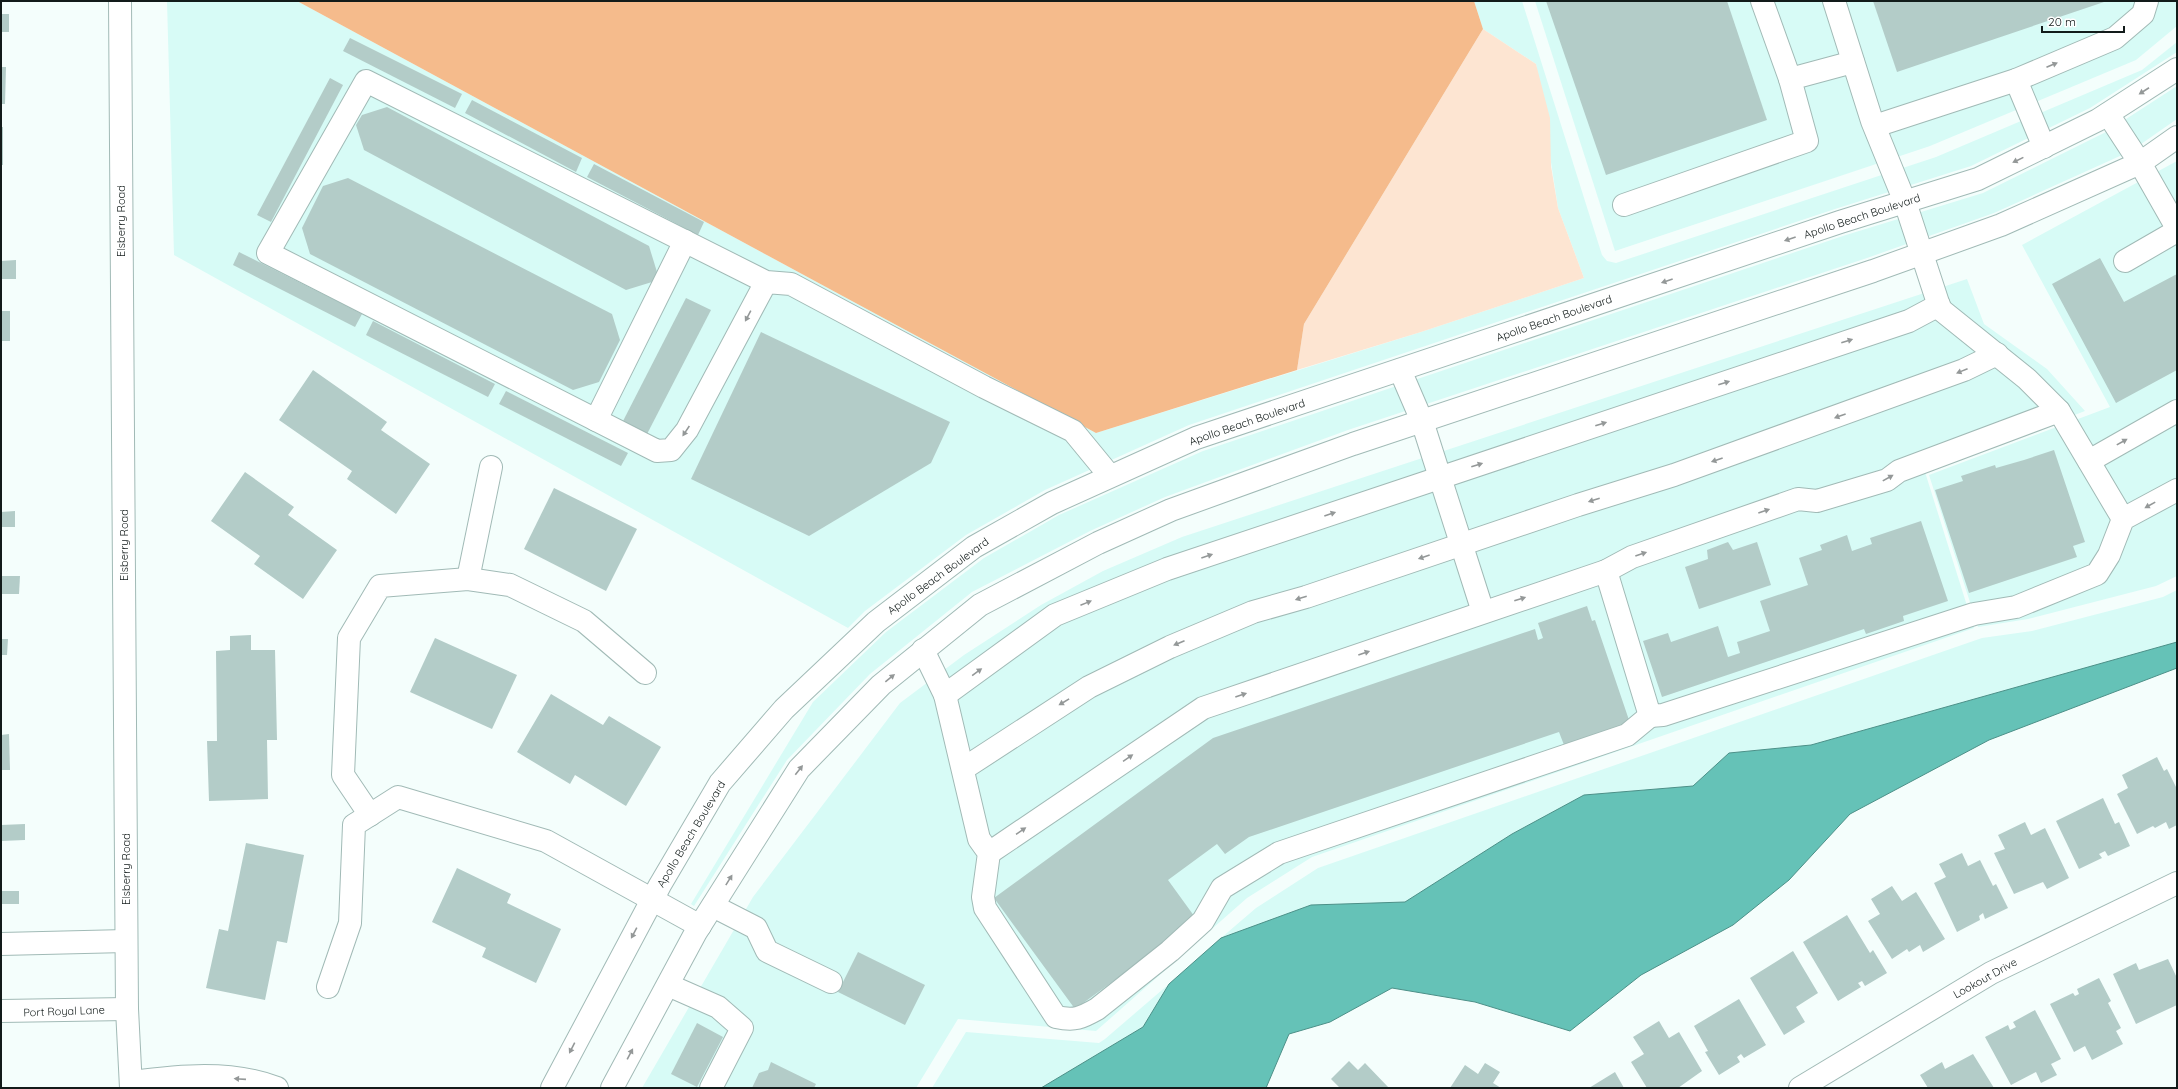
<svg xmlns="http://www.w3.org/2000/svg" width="2178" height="1089" viewBox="0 0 2178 1089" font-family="Quicksand,sans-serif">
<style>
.built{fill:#d7fbf6}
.green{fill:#fde5d2}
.forest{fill:#f5bb8c}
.water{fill:#65c2b7;stroke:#4c9088}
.building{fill:#b3ccc8}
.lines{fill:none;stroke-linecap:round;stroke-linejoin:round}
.minor-casing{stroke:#a1bab6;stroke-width:24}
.major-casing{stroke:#a1bab6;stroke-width:24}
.minor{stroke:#fff;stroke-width:22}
.major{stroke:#fff;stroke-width:22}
.oneway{fill:#949898}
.labels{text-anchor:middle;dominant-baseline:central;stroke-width:3.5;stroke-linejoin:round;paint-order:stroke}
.street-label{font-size:11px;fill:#121b1a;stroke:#fff}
</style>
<rect width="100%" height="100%" fill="#f4fefc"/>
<g class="built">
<path d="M 167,1 L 297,1 L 1096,433 L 1421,332 L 1584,278 L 1558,208 L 1536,64 L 1483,29 L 1474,1 L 1522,1 L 1602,255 L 1607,261 L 1616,263 L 1936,157 L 2142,70 L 2177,42 L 2177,52 L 2090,108 L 1971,166 L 1835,209 L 1189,425 L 1045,490 L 966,535 L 865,611 L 848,628 L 174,255 Z"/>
<path d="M 1535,1 L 2177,1 L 2177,26 L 2136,60 L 1930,146 L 1615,251 Z"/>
<path d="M 2177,86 L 2177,119 L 2131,151 L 1994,213 L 1867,258 L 1348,430 L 1165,497 L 1090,531 L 972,592 L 870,674 L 787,760 L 694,906 L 691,904 L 813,702 L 886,632 L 984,558 L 1059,515 L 1203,451 L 1846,235 L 1983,193 L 2106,132 Z"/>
<path d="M 2177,161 L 2177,576 L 2156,586 L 2028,619 L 1978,627 L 1929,475 L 2110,407 L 2022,245 Z"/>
<path d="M 1967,279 L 1984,324 L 2047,369 L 2085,411 L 1925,472 L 1974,628 L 1312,857 L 1247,898 L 1096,1031 L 958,1019 L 916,1088 L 642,1088 L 753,897 L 900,703 L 964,655 L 1041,605 L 1103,571 L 1182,537 Z"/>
<path d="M 2177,590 L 2177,642 L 1811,745 L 1729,753 L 1693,786 L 1584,795 L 1512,834 L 1405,902 L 1311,905 L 1221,938 L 1256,908 L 1318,868 L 1982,638 L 2032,631 L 2163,597 Z"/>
<path d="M 1169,984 L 1143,1027 L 1041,1088 L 932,1088 L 966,1032 L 1099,1043 L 1105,1039 Z"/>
</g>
<path class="green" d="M 1483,29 L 1536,64 L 1550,118 L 1551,166 L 1558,208 L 1584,278 L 1421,332 L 1297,370 L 1304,324 Z"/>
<path class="forest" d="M 297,1 L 1474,1 L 1483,29 L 1304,324 L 1297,370 L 1096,433 Z"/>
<path class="water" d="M 2177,642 L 2177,668 L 1989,740 L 1850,814 L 1789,880 L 1733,925 L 1641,975 L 1570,1031 L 1475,1002 L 1392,988 L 1330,1022 L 1289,1034 L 1266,1088 L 1041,1088 L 1143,1027 L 1169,984 L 1221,938 L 1311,905 L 1405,902 L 1512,834 L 1584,795 L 1693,786 L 1729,753 L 1811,745 Z"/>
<g class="building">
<path d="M 1546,1 L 1727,1 L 1767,120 L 1606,175 Z"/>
<path d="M 1873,1 L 2107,1 L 1897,72 Z"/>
<rect x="1" y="14" width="8" height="18"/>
<path d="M 350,38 L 462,94 L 455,108 L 343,51 Z"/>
<path d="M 1,67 L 6,67 L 5,104 L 1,104 Z"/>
<path d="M 330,78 L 343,85 L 271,222 L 257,215 Z"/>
<path d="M 472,100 L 582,158 L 576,172 L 465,113 Z"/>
<path d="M 387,107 L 649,246 L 657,272 L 652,282 L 626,290 L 364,150 L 356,125 L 362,115 Z"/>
<rect x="1" y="127" width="2" height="38"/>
<path d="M 594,164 L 704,222 L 698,235 L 587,177 Z"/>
<path d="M 348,178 L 612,314 L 620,340 L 599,382 L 573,390 L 310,254 L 302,228 L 323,186 Z"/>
<path d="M 239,252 L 362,314 L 355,327 L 233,265 Z"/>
<path d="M 2100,258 L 2124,302 L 2177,274 L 2177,370 L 2116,403 L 2052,284 Z"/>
<path d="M 16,260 L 16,279 L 1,279 L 1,261 Z"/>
<path d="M 686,298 L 711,310 L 646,436 L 622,423 Z"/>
<rect x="1" y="311" width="9" height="30"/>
<path d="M 373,321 L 495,384 L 488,397 L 366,335 Z"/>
<path d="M 761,332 L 950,422 L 931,463 L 809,536 L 691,479 Z"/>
<path d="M 313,370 L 387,422 L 381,430 L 430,464 L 396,514 L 347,479 L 352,471 L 279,420 Z"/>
<path d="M 506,391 L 628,453 L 621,466 L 499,404 Z"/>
<path d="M 2054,450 L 2085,542 L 2073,546 L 2077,557 L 1969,593 L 1935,490 L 1963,481 L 1961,476 L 1995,465 L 1996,468 L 2024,460 Z"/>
<path d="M 245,472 L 294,507 L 288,515 L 337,550 L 303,599 L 254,564 L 260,556 L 211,521 Z"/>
<path d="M 554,488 L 637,529 L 606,591 L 524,549 Z"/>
<path d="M 15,511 L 15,527 L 1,527 L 1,512 Z"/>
<path d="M 1921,521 L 1948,601 L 1903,616 L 1904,621 L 1866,634 L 1864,629 L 1662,697 L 1643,641 L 1668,633 L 1671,642 L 1718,626 L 1728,657 L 1740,653 L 1737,642 L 1770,631 L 1760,601 L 1808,585 L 1799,558 L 1822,550 L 1820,545 L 1847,535 L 1852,551 L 1872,544 L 1870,538 Z"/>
<path d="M 1728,542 L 1733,550 L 1757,542 L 1771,585 L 1699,609 L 1685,567 L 1708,559 L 1707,550 Z"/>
<path d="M 1,576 L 20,576 L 19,594 L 1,594 Z"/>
<path d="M 1587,606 L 1592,621 L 1595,620 L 1630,723 L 1564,745 L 1559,732 L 1249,837 L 1225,854 L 1217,844 L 1168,880 L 1197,920 L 1075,1009 L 994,898 L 1213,738 L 1535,629 L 1538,640 L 1543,638 L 1538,623 Z"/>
<path d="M 251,635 L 251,650 L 275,650 L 277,740 L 267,740 L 268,799 L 209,801 L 207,741 L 217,741 L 216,651 L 230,650 L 230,636 Z"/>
<path d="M 435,638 L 517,675 L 492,729 L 410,692 Z"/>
<path d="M 1,639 L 8,639 L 7,655 L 1,655 Z"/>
<path d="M 551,694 L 603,725 L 609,716 L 661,747 L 626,806 L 575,775 L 570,784 L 517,752 Z"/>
<path d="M 9,734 L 10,770 L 1,770 L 1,735 Z"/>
<path d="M 2157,757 L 2164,771 L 2167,769 L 2177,789 L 2177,825 L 2169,829 L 2166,822 L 2155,828 L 2153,826 L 2137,834 L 2117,794 L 2128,788 L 2122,775 Z"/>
<path d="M 2103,798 L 2115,824 L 2119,822 L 2130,846 L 2108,856 L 2105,851 L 2099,854 L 2102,858 L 2079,869 L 2056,821 Z"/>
<path d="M 2025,822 L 2031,835 L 2045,828 L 2069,878 L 2047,889 L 2043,882 L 2014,894 L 1994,853 L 2005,849 L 1998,835 Z"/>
<path d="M 25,824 L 25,840 L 1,841 L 1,825 Z"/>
<path d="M 246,843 L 304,855 L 287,943 L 277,941 L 265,1000 L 206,988 L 219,929 L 228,931 Z"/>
<path d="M 1962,853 L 1968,866 L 1980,860 L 1993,886 L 1996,884 L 2008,908 L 1985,919 L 1983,913 L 1979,916 L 1980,920 L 1957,932 L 1934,883 L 1946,877 L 1939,864 Z"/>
<path d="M 457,868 L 511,894 L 507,903 L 561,929 L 536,983 L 482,957 L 486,948 L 432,922 Z"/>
<path d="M 1892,886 L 1902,901 L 1916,892 L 1945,939 L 1923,952 L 1920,945 L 1909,952 L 1907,949 L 1892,959 L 1868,921 L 1880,914 L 1871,899 Z"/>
<rect x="1" y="891" width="18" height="13"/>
<path d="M 1847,915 L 1870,953 L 1873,950 L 1887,973 L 1865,986 L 1862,981 L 1858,983 L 1861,987 L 1838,1001 L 1803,942 Z"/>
<path d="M 1793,951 L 1818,993 L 1796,1007 L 1805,1022 L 1784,1035 L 1750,978 Z"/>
<path d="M 858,952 L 925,985 L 905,1025 L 838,992 Z"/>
<path d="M 2168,959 L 2177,978 L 2177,1005 L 2136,1024 L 2113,974 L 2136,963 L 2139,970 Z"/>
<path d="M 2099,978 L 2111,1001 L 2108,1003 L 2121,1028 L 2116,1031 L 2123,1044 L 2092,1060 L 2085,1046 L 2074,1052 L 2050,1004 L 2073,993 L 2075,996 L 2079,994 L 2077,989 Z"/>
<path d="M 1739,999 L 1766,1045 L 1744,1058 L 1741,1054 L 1737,1057 L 1740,1062 L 1719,1075 L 1705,1052 L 1708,1051 L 1694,1026 Z"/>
<path d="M 2035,1010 L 2061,1059 L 2051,1064 L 2057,1075 L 2041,1083 L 2036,1072 L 2011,1085 L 1985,1037 L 2008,1025 L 2010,1030 L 2016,1027 L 2013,1022 Z"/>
<path d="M 1659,1021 L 1669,1038 L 1679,1032 L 1702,1071 L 1678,1088 L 1647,1088 L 1631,1062 L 1644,1054 L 1633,1037 Z"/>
<path d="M 697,1023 L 723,1037 L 697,1087 L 671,1074 Z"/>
<path d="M 1973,1054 L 1994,1088 L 1928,1088 L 1920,1075 L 1942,1062 L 1945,1069 Z"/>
<path d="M 1349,1061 L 1358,1070 L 1365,1063 L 1389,1088 L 1340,1088 L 1331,1079 Z"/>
<path d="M 771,1062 L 816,1084 L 814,1088 L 752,1088 L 759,1073 L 768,1070 Z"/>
<path d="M 1485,1063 L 1500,1072 L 1493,1083 L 1501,1088 L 1450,1088 L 1465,1065 L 1478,1074 Z"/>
<path d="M 1615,1072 L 1624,1088 L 1589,1088 Z"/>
</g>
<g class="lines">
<g class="minor-casing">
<g id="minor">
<path d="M 120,1 L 127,1009 L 131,1088"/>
<path d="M 1762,1 L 1790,79"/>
<path d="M 1834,1 L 1872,121 L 1905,202 L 1940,309 L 2027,379 L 2059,411 L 2123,519"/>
<path d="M 2016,80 L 2044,147"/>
<path d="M 2108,114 L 2140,163 L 2177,228"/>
<path d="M 1875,126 L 2016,80 L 2115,38 L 2143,14 L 2147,1"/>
<path d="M 1624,205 L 1807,141 L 1790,79 L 1853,62"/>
<path d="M 2125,261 L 2177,231"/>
<path d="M 766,282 L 687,430 L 671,450 L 657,451 L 268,253 L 366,81 L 766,282 L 791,284 L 984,387 L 1073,431 L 1110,476"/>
<path d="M 1400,370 L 1422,421 L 1483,612"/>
<path d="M 596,420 L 685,241"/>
<path d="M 2089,461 L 2177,411"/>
<path d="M 1606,571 L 1650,716 L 1663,715 L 1974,614 L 2016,607 L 2097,574 L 2109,555 L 2123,519 L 2177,490"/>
<path d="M 468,579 L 491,467"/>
<path d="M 923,650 L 945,695 L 979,839 L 989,853 L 983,897 L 985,908 L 1056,1017 C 1075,1021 1081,1018 1097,1009 L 1170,951 L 1203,921 L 1222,888 L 1279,853 L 1627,735 L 1650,716"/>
<path d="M 945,695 L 1055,615 L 1167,569 L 1909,321 L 1939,305"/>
<path d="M 963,769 L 1089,687 L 1170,647 L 1253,612 L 1306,597 L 1578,505 L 1674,475 L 1964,370 L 1997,354"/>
<path d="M 370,815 L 343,775 L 349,638 L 380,586 L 468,579 L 510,585 L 584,621 L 645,673"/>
<path d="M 989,853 L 1203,708 L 1606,571 L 1632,557 L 1798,499 L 1817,501 L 1887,480 L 1899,471 L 2059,411"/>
<path d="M 713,906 L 756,928 L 767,951 L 831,982"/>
<path d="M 1,944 L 126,941"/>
<path d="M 668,985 L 718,1007 L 742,1028 L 711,1088"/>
<path d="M 328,987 L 350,923 L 354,825 L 398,797 L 546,841 L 700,926"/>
<path d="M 1,1011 L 127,1009"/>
<path d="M 131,1082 C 178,1076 231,1070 277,1088"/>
<path d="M 1800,1088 L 1991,973 L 2177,883"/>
</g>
</g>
<g class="major-casing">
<g id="major">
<path d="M 552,1088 L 660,885 L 720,783 L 784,709 L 876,622 L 974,547 L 1052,503 L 1196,438 L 1840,222 L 1978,179 L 2098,120 L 2177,69"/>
<path d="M 612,1088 L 696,932 L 799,769 L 881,685 L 980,605 L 1098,543 L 1171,510 L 1353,444 L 1873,271 L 2001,225 L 2140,163 L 2177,137"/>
</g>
</g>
<use href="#minor" class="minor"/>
<use href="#major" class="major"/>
</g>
<defs><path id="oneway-solid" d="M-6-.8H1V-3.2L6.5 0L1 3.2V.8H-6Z"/></defs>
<g class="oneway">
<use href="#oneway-solid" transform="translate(2052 65) rotate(-23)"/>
<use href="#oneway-solid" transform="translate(2144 91) rotate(147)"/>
<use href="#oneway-solid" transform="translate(2018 160) rotate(154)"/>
<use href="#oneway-solid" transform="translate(1790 239) rotate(161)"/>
<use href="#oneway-solid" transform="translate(1667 281) rotate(161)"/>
<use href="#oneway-solid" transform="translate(748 316) rotate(118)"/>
<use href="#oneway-solid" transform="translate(1847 341) rotate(-18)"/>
<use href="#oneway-solid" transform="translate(1962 371) rotate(158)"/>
<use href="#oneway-solid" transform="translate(1724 383) rotate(-18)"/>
<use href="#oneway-solid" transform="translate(1840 416) rotate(160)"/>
<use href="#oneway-solid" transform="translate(1601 424) rotate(-18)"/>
<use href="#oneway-solid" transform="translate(686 431) rotate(124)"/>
<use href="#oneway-solid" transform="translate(2122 442) rotate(-29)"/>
<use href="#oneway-solid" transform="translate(1717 460) rotate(161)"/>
<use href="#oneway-solid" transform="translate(1477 465) rotate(-18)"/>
<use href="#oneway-solid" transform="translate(1888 478) rotate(-29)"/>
<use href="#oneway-solid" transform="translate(1594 500) rotate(162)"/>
<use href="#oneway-solid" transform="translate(2150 505) rotate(151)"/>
<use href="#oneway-solid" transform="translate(1764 511) rotate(-19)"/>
<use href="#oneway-solid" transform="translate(1330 514) rotate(-19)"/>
<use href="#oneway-solid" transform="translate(1641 554) rotate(-19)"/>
<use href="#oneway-solid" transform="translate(1207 556) rotate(-19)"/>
<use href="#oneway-solid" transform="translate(1424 557) rotate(161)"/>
<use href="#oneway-solid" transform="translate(1301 598) rotate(163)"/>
<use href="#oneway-solid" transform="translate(1520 599) rotate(-18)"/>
<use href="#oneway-solid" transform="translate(1086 603) rotate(-22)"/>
<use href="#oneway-solid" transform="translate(1179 643) rotate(157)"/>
<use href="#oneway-solid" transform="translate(1364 653) rotate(-19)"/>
<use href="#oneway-solid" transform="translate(977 672) rotate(-36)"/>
<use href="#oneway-solid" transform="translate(890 678) rotate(-39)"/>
<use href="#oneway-solid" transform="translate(1241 695) rotate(-19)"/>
<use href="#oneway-solid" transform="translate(1064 702) rotate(149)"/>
<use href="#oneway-solid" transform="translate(1128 758) rotate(-34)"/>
<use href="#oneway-solid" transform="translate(799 770) rotate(-52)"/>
<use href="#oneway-solid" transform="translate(1021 831) rotate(-34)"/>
<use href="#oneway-solid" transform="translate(729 880) rotate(-58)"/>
<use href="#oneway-solid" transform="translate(634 933) rotate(118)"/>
<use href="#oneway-solid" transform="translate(572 1048) rotate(117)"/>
<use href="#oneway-solid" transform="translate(630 1054) rotate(-62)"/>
<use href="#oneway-solid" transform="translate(240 1079) rotate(-176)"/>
</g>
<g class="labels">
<g class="street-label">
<text transform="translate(1862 216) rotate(-18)">Apollo Beach Boulevard</text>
<text transform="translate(121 221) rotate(-90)">Elsberry Road</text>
<text transform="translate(1554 318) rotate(-19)">Apollo Beach Boulevard</text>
<text transform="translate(1247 422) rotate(-19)">Apollo Beach Boulevard</text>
<text transform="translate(124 545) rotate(-90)">Elsberry Road</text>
<text transform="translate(938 576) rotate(-36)">Apollo Beach Boulevard</text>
<text transform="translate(691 834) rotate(-59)">Apollo Beach Boulevard</text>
<text transform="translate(126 869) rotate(-90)">Elsberry Road</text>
<text transform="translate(1985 978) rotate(-29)">Lookout Drive</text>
<text transform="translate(64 1011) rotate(-2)">Port Royal Lane</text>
</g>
</g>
<rect width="2178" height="1089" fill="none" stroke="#121b1a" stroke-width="4"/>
<path d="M2042 26v6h82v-6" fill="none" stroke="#121b1a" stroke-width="2"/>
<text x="2048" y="26" font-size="12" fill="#121b1a" stroke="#ffffff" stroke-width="3" paint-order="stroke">20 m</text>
</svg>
